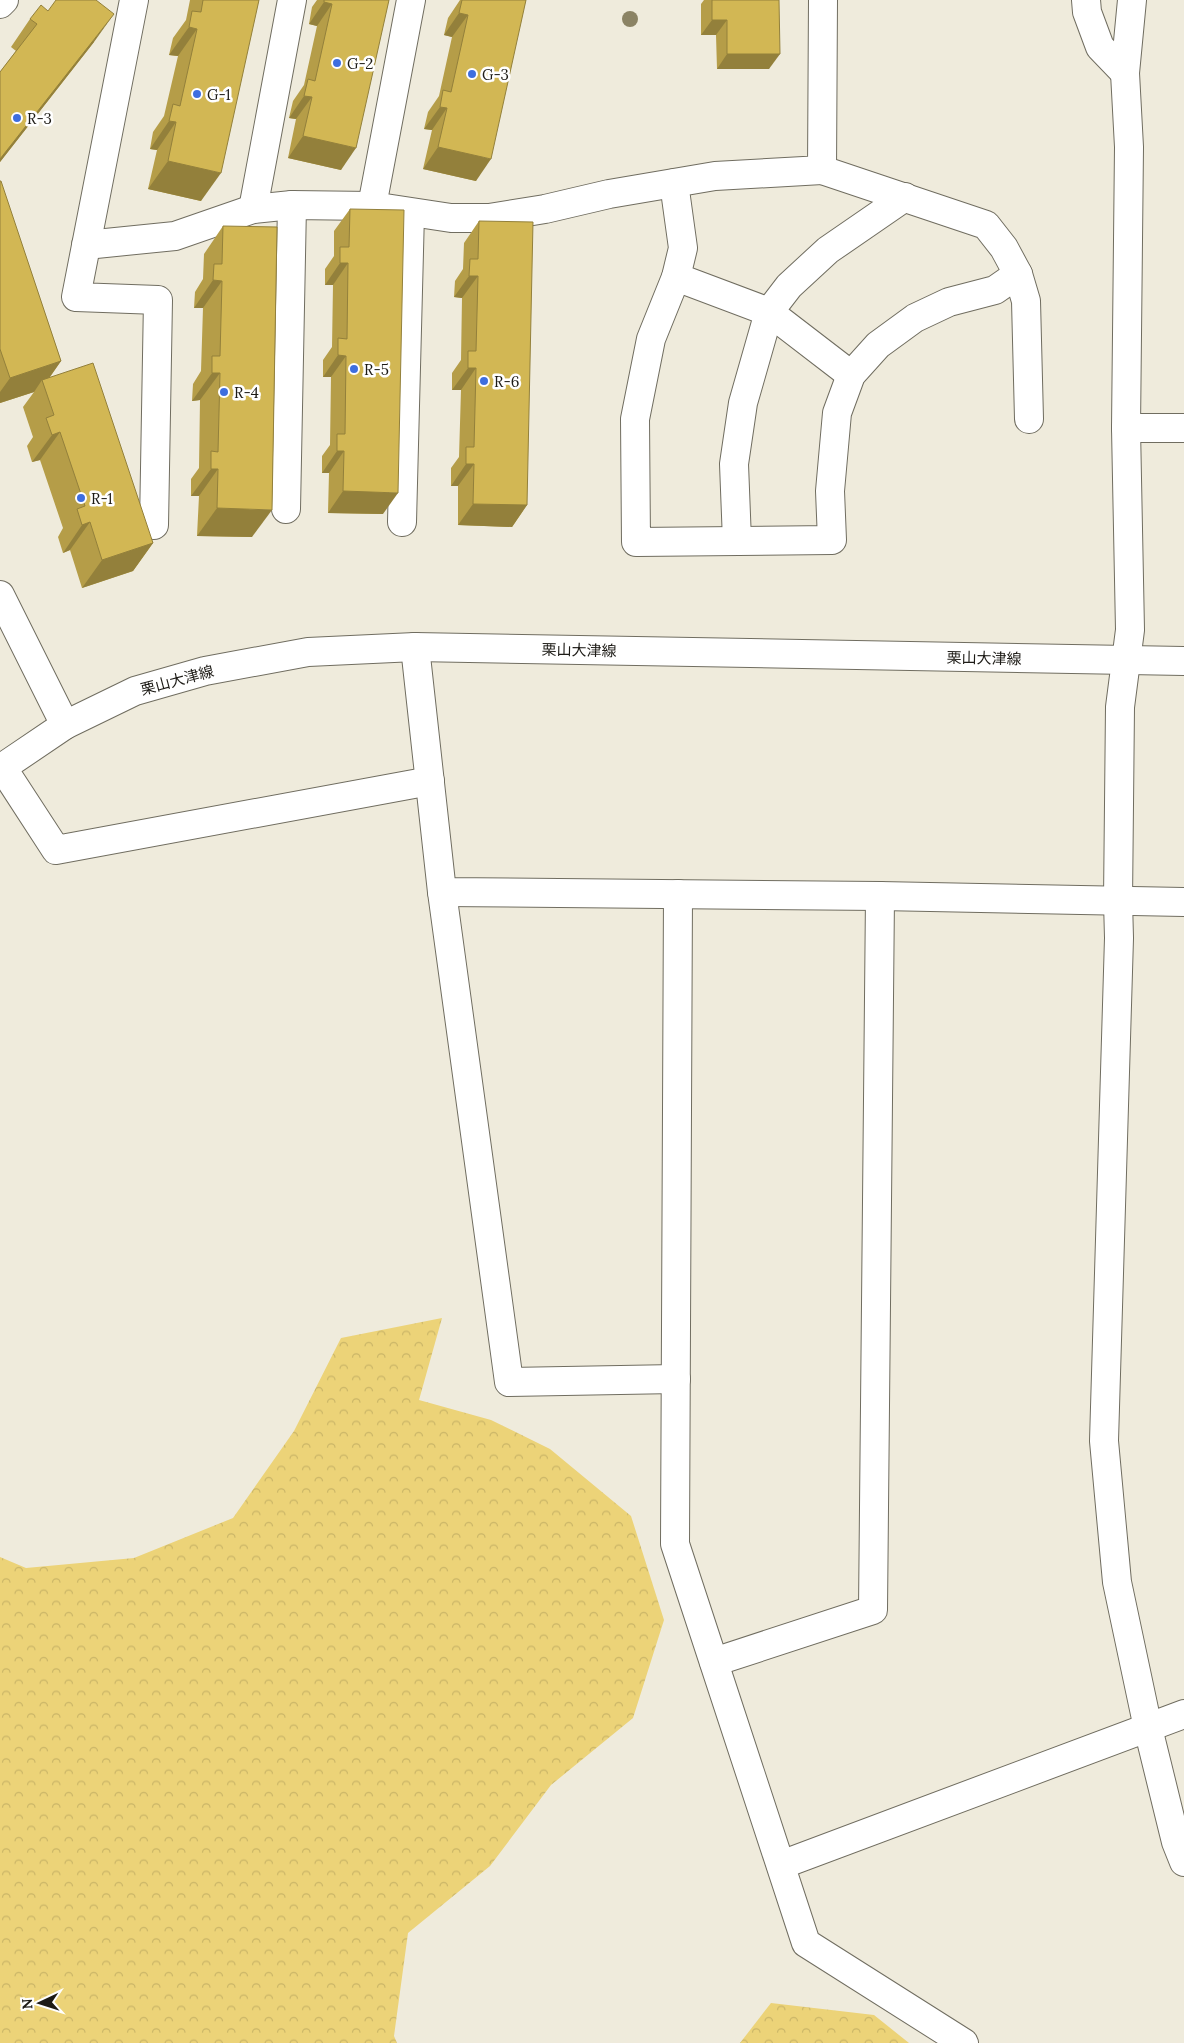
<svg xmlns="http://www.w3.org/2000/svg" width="1184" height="2043" viewBox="0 0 1184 2043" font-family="Lora,'Noto Sans JP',serif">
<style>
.forest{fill:url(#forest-crowns)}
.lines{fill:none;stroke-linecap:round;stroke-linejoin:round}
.minor-casing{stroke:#706d60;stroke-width:30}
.major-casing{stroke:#706d60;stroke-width:30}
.minor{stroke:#fff;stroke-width:28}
.major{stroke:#fff;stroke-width:28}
.tree{fill:#8b8364}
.wall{fill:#b59d48}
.shaded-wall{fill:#93803b}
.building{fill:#d2b754;stroke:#93803b}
.poi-dot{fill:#3e6edf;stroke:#fff;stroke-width:2}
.labels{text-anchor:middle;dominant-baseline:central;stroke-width:5;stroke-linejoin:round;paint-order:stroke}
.poi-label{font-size:15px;fill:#1d1b16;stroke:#fff;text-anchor:start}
.street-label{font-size:15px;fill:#1d1b16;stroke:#fff}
</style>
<defs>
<pattern id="forest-crowns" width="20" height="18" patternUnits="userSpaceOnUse" patternTransform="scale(1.25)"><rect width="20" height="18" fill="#ecd378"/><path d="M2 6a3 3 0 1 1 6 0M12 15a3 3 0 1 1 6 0" fill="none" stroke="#cab567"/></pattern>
</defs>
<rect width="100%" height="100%" fill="#efebdc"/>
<g class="forest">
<path d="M 442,1318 L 419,1400 L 491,1420 L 550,1449 L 631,1516 L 664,1620 L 633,1718 L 551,1785 L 490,1866 L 408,1933 L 394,2036 L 397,2043 L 0,2043 L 0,1557 L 26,1568 L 134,1558 L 233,1518 L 294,1431 L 341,1338 Z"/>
<path d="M 771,2003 L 874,2015 L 909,2043 L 740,2043 Z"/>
</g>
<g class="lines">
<g class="minor-casing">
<g id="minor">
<path d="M 134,0 L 76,297 L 158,300 L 154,525"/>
<path d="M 1086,0 L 1087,12 L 1100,47 L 1125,73"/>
<path d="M 1132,0 L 1125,73 L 1129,147 L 1126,428 L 1130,630 L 1120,707 L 1118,901 L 1119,938 L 1104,1441 L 1117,1582 L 1148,1728 L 1176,1842 L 1184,1862"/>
<path d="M 0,4 L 4,0"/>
<path d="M 822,170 L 986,225 L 1004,248 L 1018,274 L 1026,301 L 1029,419"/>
<path d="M 674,183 L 683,248 L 676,277 L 651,339 L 635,419 L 636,542 L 832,540 L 830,491 L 837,413 L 851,375 L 878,345 L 915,318 L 949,302 L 995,290 L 1018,274"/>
<path d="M 372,206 L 411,0"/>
<path d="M 253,209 L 292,0"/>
<path d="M 86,245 L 175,236 L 253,209 L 292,205 L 372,206 L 451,218 L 489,218 L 545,209 L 609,194 L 715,176 L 822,170 L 823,0"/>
<path d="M 676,277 L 769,312 L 851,375"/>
<path d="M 1126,428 L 1184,428"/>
<path d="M 286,509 L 292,205"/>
<path d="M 402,522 L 410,213"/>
<path d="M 737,541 L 734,464 L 743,403 L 769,312 L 789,286 L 828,250 L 905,197"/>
<path d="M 0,595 L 65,725"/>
<path d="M 415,647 L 442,892 L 880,896 L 1184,902"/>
<path d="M 2,767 L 56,850 L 430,781"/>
<path d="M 442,892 L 509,1382 L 676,1379"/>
<path d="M 678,894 L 675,1544 L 806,1943 L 964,2043"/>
<path d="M 714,1662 L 873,1610 L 880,896"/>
<path d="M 781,1865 L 1184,1714"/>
</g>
</g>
<g class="major-casing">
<path id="major" d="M 0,769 L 65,725 L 135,691 L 205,671 L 308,652 L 415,647 L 1184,661"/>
</g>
<use href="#minor" class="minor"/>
<use href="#major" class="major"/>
</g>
<circle class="tree" cx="630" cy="19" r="8"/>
<g class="wall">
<path d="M 190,0 L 259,0 L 201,201 L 148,189 L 157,150 L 150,149 L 153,132 L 164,116 L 178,56 L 169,55 L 173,38 L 186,20 Z"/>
<path d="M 317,0 L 389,0 L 341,170 L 288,158 L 296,119 L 289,118 L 293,101 L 304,85 L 317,26 L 309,24 L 312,7 Z"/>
<path d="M 460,0 L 526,0 L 476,181 L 423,169 L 432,130 L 424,129 L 428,112 L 439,96 L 452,37 L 444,35 L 448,18 Z"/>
<path d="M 704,0 L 779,0 L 769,69 L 717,69 L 716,35 L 701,35 L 701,4 Z"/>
<path d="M 48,11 L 94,42 L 0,162 L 0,72 L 16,51 L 11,47 L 30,19 Z"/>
<path d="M 0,181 L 61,361 L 50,377 L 153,543 L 133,571 L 82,588 L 70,550 L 63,553 L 58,537 L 63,528 L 40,460 L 32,462 L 27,446 L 33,437 L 23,407 L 34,392 L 0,403 Z"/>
<path d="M 350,209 L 383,514 L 328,513 L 329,473 L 322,473 L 322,456 L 330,445 L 331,377 L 323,377 L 323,360 L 332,347 L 333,285 L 325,285 L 325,269 L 334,256 L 334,231 Z"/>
<path d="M 479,221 L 527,505 L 512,527 L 458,525 L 458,486 L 451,486 L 451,468 L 459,457 L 461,390 L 452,390 L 452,373 L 461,360 L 462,298 L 454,297 L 455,281 L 463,269 L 464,243 Z"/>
<path d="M 223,226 L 252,537 L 197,536 L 199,496 L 191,496 L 191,479 L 199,468 L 200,400 L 192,401 L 193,384 L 201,371 L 203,308 L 194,308 L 195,292 L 203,279 L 204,254 Z"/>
</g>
<g class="shaded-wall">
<path d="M 324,2 L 332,4 L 317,26 L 309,24 Z"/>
<path d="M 459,13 L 468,15 L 452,37 L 444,35 Z"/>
<path d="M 114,14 L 94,42 L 0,162 L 0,159 Z"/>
<path d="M 712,20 L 727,20 L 716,35 L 701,35 Z"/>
<path d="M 189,27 L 197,29 L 178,56 L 169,55 Z"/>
<path d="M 727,54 L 780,54 L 769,69 L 717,69 Z"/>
<path d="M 304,96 L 312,97 L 296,119 L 289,118 Z"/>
<path d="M 440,107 L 447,108 L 432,130 L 424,129 Z"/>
<path d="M 169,121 L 176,122 L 157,150 L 150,149 Z"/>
<path d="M 303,136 L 356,148 L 341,170 L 288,158 Z"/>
<path d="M 438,147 L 491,159 L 476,181 L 423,169 Z"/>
<path d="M 168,161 L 221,173 L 201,201 L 148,189 Z"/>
<path d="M 340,263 L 348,263 L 333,285 L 325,285 Z"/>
<path d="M 469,276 L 478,276 L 462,298 L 454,297 Z"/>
<path d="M 213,280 L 222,281 L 203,308 L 194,308 Z"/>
<path d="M 338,355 L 346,356 L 331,377 L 323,377 Z"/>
<path d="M 61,361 L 44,385 L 42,380 L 34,392 L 0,403 L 0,392 L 10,378 Z"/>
<path d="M 468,368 L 476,368 L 461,390 L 452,390 Z"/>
<path d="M 212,373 L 220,373 L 200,400 L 192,401 Z"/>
<path d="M 60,432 L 40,460 L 32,462 L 52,435 Z"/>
<path d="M 337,451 L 344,451 L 329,473 L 322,473 Z"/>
<path d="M 466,464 L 474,464 L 458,486 L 451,486 Z"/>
<path d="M 211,469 L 218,469 L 199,496 L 191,496 Z"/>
<path d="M 343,491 L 398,493 L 383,514 L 328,513 Z"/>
<path d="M 473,504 L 527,505 L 512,527 L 458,525 Z"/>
<path d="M 217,508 L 272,510 L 252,537 L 197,536 Z"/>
<path d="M 90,522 L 70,550 L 63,553 L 82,525 Z"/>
<path d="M 153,543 L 133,571 L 82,588 L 102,560 Z"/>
</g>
<g class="building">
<path d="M 56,0 L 96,0 L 114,14 L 0,159 L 0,72 L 37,24 L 30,19 L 41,5 L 48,11 Z"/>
<path d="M 203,0 L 259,0 L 221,173 L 168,161 L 176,122 L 169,121 L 173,104 L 180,106 L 197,29 L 189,27 L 192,11 L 201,12 Z"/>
<path d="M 324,0 L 389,0 L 356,148 L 303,136 L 312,97 L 304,96 L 308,79 L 315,81 L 332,4 L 324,2 Z"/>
<path d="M 462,0 L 526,0 L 491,159 L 438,147 L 447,108 L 440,107 L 443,90 L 451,92 L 468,15 L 459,13 Z"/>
<path d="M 712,0 L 779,0 L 780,54 L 727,54 L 727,20 L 712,20 Z"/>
<path d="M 0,181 L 1,181 L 61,361 L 10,378 L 0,349 Z"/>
<path d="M 350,209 L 404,210 L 398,493 L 343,491 L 344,451 L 337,451 L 337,434 L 345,434 L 346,356 L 338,355 L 338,338 L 347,339 L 348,263 L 340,263 L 340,247 L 349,247 Z"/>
<path d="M 479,221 L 533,222 L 527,505 L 473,504 L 474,464 L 466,464 L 466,447 L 474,447 L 476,368 L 468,368 L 468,351 L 476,351 L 478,276 L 469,276 L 470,259 L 478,259 Z"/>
<path d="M 223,226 L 277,227 L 272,510 L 217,508 L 218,469 L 211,469 L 211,451 L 218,452 L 220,373 L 212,373 L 212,356 L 220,356 L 222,281 L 213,280 L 214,264 L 222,264 Z"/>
<path d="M 93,363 L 153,543 L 102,560 L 90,522 L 82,525 L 77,509 L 85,506 L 60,432 L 52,435 L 46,418 L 54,415 L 42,380 Z"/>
</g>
<g class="poi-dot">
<circle cx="337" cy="63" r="5"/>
<circle cx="472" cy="74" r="5"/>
<circle cx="197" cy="94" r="5"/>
<circle cx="17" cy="118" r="5"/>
<circle cx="354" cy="369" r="5"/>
<circle cx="484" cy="381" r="5"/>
<circle cx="224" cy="392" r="5"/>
<circle cx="81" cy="498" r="5"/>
</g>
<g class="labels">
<g class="poi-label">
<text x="347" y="63">G-2</text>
<text x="482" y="74">G-3</text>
<text x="207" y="94">G-1</text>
<text x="27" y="118">R-3</text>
<text x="364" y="369">R-5</text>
<text x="494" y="381">R-6</text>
<text x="234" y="392">R-4</text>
<text x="91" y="498">R-1</text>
</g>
<g class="street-label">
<text transform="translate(579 650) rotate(1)">栗山大津線</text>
<text transform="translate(984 658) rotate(1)">栗山大津線</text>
<text transform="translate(177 680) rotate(-15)">栗山大津線</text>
</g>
</g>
<g transform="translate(40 2003) rotate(266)" stroke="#ffffff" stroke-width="4" paint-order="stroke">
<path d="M0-4L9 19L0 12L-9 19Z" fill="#1d1b16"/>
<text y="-8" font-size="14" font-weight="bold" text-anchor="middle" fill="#1d1b16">N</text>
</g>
</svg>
